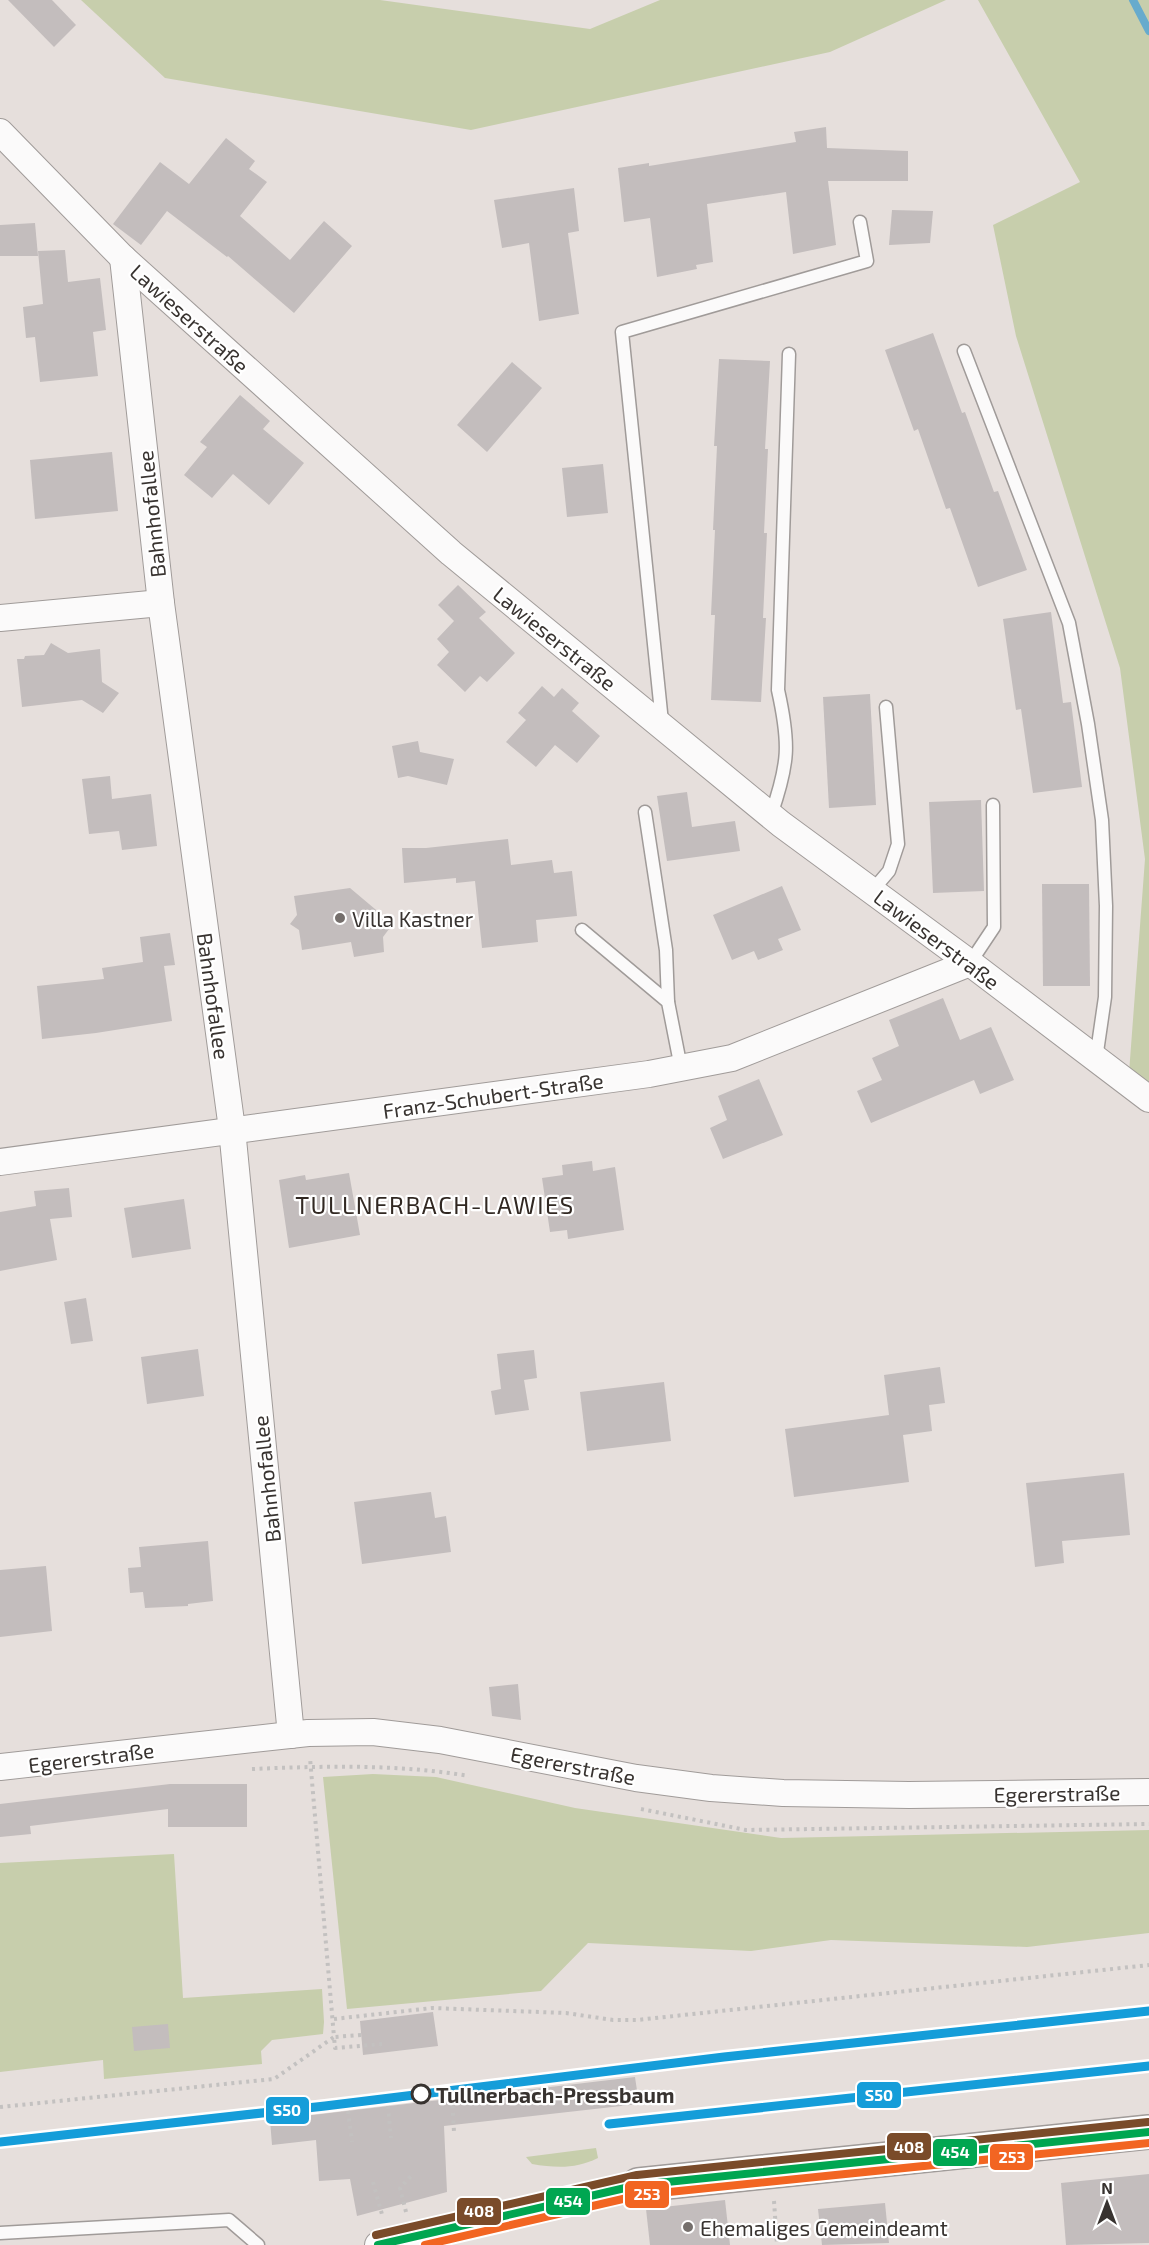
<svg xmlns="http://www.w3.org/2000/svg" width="1149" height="2245" viewBox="0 0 1149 2245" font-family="'Exo 2',sans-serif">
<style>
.green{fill:#c7ceac}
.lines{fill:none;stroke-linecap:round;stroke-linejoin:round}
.stream{stroke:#67abcd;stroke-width:8}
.building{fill:#c3bdbd}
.lane-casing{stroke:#a09b99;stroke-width:15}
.street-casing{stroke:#a09b99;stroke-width:28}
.secondary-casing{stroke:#a09b99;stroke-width:36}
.path{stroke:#c3c1c0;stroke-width:4;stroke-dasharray:3 4.5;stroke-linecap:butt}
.lane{stroke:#fbfafa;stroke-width:12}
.street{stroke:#fbfafa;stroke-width:26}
.secondary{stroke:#fbfafa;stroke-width:33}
.bus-1-casing{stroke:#fff;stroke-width:12}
.bus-2-casing{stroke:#fff;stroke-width:12}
.bus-3-casing{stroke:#fff;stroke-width:12}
.bus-1{stroke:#00a651;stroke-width:8}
.bus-2{stroke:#f26522;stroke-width:8}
.bus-3{stroke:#7a4b2a;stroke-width:8}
.rail-1-casing{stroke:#fff;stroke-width:14}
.rail-1{stroke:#159dd9;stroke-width:9}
.poi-dot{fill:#756f6c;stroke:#fff;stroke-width:2}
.stop-dot{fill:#fff;stroke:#383330;stroke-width:3}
.labels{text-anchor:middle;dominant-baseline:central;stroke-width:4.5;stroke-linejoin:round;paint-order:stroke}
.street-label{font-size:21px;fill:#383330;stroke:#fff}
.poi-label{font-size:21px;fill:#383330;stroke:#fff;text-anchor:start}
.stop-label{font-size:21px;font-weight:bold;fill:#383330;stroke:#fff;text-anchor:start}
.quarter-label{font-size:24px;letter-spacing:1.5px;fill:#312822;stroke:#fff}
.line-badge{stroke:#fff;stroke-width:2}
.badge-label{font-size:16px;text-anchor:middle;font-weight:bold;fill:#fff}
</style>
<rect width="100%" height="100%" fill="#e6dfdc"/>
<g class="green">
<path d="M 81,0 L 380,0 L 590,29 L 660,0 L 946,0 L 830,52 L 471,130 L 165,78 Z"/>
<path d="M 978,0 L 1149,0 L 1149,1087 L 1129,1073 L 1145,859 L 1120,668 L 1016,336 L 993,225 L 1080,182 Z"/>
<path d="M 373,1774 L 436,1777 L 575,1808 L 781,1838 L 1149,1830 L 1149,1933 L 1027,1947 L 831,1940 L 751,1951 L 588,1943 L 541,1991 L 347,2009 L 323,1777 Z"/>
<path d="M 174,1854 L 183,1998 L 322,1989 L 324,2022 L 323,2034 L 272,2040 L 261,2051 L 262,2064 L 104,2079 L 103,2060 L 0,2072 L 0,1863 Z"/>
<path d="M 596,2148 L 598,2158 C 576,2169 556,2168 532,2164 L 526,2157 Z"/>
</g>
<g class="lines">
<path class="stream" d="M 1133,0 L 1149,31"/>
</g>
<g class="building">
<path d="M 8,0 L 52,0 L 76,25 L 54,47 Z"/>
<path d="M 826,127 L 827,148 L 908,151 L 908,181 L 828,181 L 836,245 L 793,254 L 786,192 L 707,204 L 713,262 L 696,265 L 697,269 L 657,277 L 650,218 L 624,222 L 618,168 L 649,163 L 649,166 L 796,142 L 794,132 Z"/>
<path d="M 226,138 L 255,161 L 249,169 L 267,182 L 240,216 L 290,260 L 324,221 L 352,246 L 294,313 L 228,256 L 227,257 L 167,211 L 141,245 L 113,224 L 160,162 L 189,184 Z"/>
<path d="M 574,188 L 579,231 L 568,233 L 579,314 L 539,321 L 529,243 L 502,248 L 494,200 Z"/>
<path d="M 892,210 L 933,211 L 930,243 L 889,245 Z"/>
<path d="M 35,223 L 38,256 L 0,256 L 0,225 Z"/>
<path d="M 65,250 L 68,282 L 100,278 L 106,330 L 93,332 L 98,376 L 40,382 L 35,337 L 26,338 L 23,307 L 43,304 L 38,251 Z"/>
<path d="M 933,333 L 962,413 L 965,412 L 994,492 L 998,491 L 1027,570 L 978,587 L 950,508 L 946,509 L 918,429 L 914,431 L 885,350 Z"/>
<path d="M 719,359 L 770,361 L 765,449 L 768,449 L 764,533 L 767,533 L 763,618 L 766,618 L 761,702 L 711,700 L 715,615 L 711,615 L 715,530 L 713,530 L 717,446 L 714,446 Z"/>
<path d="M 512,362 L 542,388 L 487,452 L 457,425 Z"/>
<path d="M 240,395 L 270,421 L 263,429 L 304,463 L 269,505 L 233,474 L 212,498 L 184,475 L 207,447 L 200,442 Z"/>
<path d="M 112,452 L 118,511 L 35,519 L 30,460 Z"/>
<path d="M 603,464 L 608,513 L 567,517 L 562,468 Z"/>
<path d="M 458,585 L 486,612 L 479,618 L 515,653 L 487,682 L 480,676 L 465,692 L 437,665 L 449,652 L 437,639 L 454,621 L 438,605 Z"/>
<path d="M 1051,612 L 1063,703 L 1071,702 L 1082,787 L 1033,793 L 1021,709 L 1016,710 L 1003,619 Z"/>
<path d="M 51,643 L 68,653 L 100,649 L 102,682 L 119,693 L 103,713 L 82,700 L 22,707 L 17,659 L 24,659 L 25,656 L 44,655 Z"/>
<path d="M 542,686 L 554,697 L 562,688 L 579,703 L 572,711 L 600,736 L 577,763 L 555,745 L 536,767 L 506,742 L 526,720 L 518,713 Z"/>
<path d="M 870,694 L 876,805 L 829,808 L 823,697 Z"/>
<path d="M 418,741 L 420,752 L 454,759 L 447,785 L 408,776 L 398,778 L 392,746 Z"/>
<path d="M 110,776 L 112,799 L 151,794 L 157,846 L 122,850 L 119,831 L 89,834 L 82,779 Z"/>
<path d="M 687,792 L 692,827 L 735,821 L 740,851 L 667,861 L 657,796 Z"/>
<path d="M 981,800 L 984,891 L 933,893 L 929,802 Z"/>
<path d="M 508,839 L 511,865 L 552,860 L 554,873 L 572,871 L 577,916 L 536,920 L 538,942 L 482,948 L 475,881 L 456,883 L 456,878 L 404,883 L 402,848 L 426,848 Z"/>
<path d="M 1042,884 L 1089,884 L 1090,986 L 1043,986 Z"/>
<path d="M 782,886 L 801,930 L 778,939 L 783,950 L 758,960 L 754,951 L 732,960 L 713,915 Z"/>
<path d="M 350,888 L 388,920 L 389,929 L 383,937 L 384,952 L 354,957 L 351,942 L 302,950 L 299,930 L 290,924 L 297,915 L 294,896 Z"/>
<path d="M 170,933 L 175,965 L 164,966 L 172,1021 L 96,1033 L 42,1039 L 37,986 L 104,979 L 102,968 L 143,962 L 140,937 Z"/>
<path d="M 943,998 L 960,1040 L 991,1027 L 1014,1080 L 980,1094 L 974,1080 L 871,1123 L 857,1091 L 882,1080 L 872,1058 L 899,1046 L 889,1020 Z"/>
<path d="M 759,1079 L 783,1135 L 723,1159 L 710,1128 L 727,1120 L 718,1096 Z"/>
<path d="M 592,1161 L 593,1171 L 615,1167 L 624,1230 L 568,1239 L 567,1230 L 550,1232 L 542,1178 L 563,1175 L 562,1165 Z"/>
<path d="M 349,1173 L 360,1235 L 289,1248 L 279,1180 L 305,1175 L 306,1180 Z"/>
<path d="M 69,1188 L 72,1217 L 50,1219 L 57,1260 L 0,1271 L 0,1212 L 36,1206 L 34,1191 Z"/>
<path d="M 184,1199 L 191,1249 L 132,1258 L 124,1208 Z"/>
<path d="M 86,1298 L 93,1341 L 71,1344 L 64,1302 Z"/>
<path d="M 198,1349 L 204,1396 L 147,1404 L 141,1357 Z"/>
<path d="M 534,1350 L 537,1378 L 524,1380 L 529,1410 L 495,1415 L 491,1391 L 501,1389 L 497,1354 Z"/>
<path d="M 940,1367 L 945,1403 L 929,1405 L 932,1431 L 903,1435 L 909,1482 L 794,1497 L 785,1429 L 889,1415 L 884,1375 Z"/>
<path d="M 664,1382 L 671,1441 L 587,1451 L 580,1392 Z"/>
<path d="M 1124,1473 L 1130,1535 L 1062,1541 L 1064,1563 L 1035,1567 L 1026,1483 Z"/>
<path d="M 431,1492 L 435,1518 L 446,1516 L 451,1552 L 362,1564 L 354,1502 Z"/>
<path d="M 208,1541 L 213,1601 L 188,1604 L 188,1606 L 145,1608 L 143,1592 L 130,1593 L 128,1568 L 141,1567 L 139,1547 Z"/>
<path d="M 46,1566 L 52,1631 L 0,1637 L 0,1570 Z"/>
<path d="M 518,1684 L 521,1720 L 492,1716 L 489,1687 Z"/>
<path d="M 170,1784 L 247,1784 L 247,1827 L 168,1827 L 168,1809 L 30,1826 L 31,1834 L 0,1837 L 0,1804 Z"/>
<path d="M 433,2012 L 438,2046 L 363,2055 L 360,2021 Z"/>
<path d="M 168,2024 L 170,2048 L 134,2051 L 132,2027 Z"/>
<path d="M 635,2077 L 639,2104 L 444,2126 L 447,2192 L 357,2216 L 350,2179 L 319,2181 L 316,2140 L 272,2145 L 270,2120 Z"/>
<path d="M 1149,2174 L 1149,2243 L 1066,2245 L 1061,2183 Z"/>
<path d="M 725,2200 L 730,2245 L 650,2245 L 646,2209 Z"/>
<path d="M 885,2203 L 889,2243 L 822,2245 L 818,2209 Z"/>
</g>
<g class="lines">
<g class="lane-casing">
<g id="lane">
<path d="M 964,351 L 1069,623 L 1088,724 L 1102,820 L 1106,906 L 1105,997 L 1096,1059"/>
<path d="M 662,722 L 622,332 L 867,261 L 860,222"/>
<path d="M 645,812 L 666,950 L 668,1002"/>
<path d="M 771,815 C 789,763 790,744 778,690 L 789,354"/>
<path d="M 872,891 L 889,871 L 898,844 L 886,707"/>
<path d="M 582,930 L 668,1002 L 681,1068"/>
<path d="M 970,963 L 994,927 L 993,805"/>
<path d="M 0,2233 L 229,2220 L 258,2245"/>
</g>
</g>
<g class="street-casing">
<g id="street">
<path d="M 0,132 L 123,258 L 451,553 L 781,824 L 970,963 L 1149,1099"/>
<path d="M 123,258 L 161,603 L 232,1129 L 291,1735"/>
<path d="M 0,618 L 161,603"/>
<path d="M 0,1162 L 649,1074 L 732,1058 L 970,963"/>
<path d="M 0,1767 L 308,1733 L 373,1732 L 440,1740 L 636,1778 L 711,1788 L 783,1793 L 909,1795 L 1149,1792"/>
<path d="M 378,2245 L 638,2185"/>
</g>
</g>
<g class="secondary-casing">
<path id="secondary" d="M 638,2185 L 1149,2132"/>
</g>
<g class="path">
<path d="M 252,1769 C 325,1766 397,1764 469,1776"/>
<path d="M 641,1809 L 746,1830 L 1149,1824"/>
<path d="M 334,2019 L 432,2008 L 566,2013 L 613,2020 L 637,2020 L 1149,1965"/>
<path d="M 361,2035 L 334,2037 L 335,2048 L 382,2044"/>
<path d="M 452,2098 L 454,2132"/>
<path d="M 388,2106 L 391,2138"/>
<path d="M 0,2107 L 274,2079 L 334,2037 L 310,1758"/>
<path d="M 348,2111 L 352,2142"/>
<path d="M 373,2182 L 383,2218"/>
<path d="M 774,2201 L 777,2245"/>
<path d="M 406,2212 L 400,2188 L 413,2174"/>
</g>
<use href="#lane" class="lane"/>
<use href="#street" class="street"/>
<use href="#secondary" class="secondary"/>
<g class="bus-1-casing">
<path id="bus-1" d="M 378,2245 L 638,2185 L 1149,2132"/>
</g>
<g class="bus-2-casing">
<path id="bus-2" d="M 425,2245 L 640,2195 L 1149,2143"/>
</g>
<g class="bus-3-casing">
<path id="bus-3" d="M 376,2235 L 637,2175 L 1148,2122"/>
</g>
<use href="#bus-1" class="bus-1"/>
<use href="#bus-2" class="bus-2"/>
<use href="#bus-3" class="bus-3"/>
<g class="rail-1-casing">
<g id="rail-1">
<path d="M 609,2124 L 1149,2066"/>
<path d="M 0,2142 L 325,2106 L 724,2057 L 1149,2011"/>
</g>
</g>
<use href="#rail-1" class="rail-1"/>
</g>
<g class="poi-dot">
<circle cx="340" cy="918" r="6"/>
<circle cx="688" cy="2227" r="6"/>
</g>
<circle class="stop-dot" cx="421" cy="2094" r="9"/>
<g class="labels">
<g class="street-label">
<text transform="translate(190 318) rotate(42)">Lawieserstraße</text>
<text transform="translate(151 514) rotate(-96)">Bahnhofallee</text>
<text transform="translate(555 638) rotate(39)">Lawieserstraße</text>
<text transform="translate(937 939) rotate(37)">Lawieserstraße</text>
<text transform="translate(214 996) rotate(82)">Bahnhofallee</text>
<text transform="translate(493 1095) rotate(-8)">Franz-Schubert-Straße</text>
<text transform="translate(266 1479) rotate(-96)">Bahnhofallee</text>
<text transform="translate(91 1757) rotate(-7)">Egererstraße</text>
<text transform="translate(573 1765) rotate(11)">Egererstraße</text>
<text transform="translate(1057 1793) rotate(-1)">Egererstraße</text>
</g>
<g class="poi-label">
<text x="352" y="918">Villa Kastner</text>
<text x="700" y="2227">Ehemaliges Gemeindeamt</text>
</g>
<g class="stop-label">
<text x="436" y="2094">Tullnerbach-Pressbaum</text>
</g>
<g class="quarter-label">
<text x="435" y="1204">TULLNERBACH-LAWIES</text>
</g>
</g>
<g class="line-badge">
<rect x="856" y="2081" width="46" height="28" rx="6" fill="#159dd9"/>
<rect x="265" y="2096" width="45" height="29" rx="6" fill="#159dd9"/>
<rect x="886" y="2132" width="46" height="29" rx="6" fill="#7a4b2a"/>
<rect x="932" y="2138" width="46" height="29" rx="6" fill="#00a651"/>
<rect x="989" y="2143" width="45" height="28" rx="6" fill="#f26522"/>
<rect x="624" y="2180" width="46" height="29" rx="6" fill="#f26522"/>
<rect x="545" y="2187" width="46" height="29" rx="6" fill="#00a651"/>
<rect x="456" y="2197" width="46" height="29" rx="6" fill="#7a4b2a"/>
</g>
<g class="badge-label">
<text x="879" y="2101">S50</text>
<text x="287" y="2116">S50</text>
<text x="909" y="2153">408</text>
<text x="955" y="2158">454</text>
<text x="1012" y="2163">253</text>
<text x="647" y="2200">253</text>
<text x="568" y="2207">454</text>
<text x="479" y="2217">408</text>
</g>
<g transform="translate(1107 2203)" stroke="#ffffff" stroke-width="4.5" paint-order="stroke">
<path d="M0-4.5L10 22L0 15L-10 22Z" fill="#383330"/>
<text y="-9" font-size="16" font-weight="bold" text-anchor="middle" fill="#383330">N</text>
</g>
</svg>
